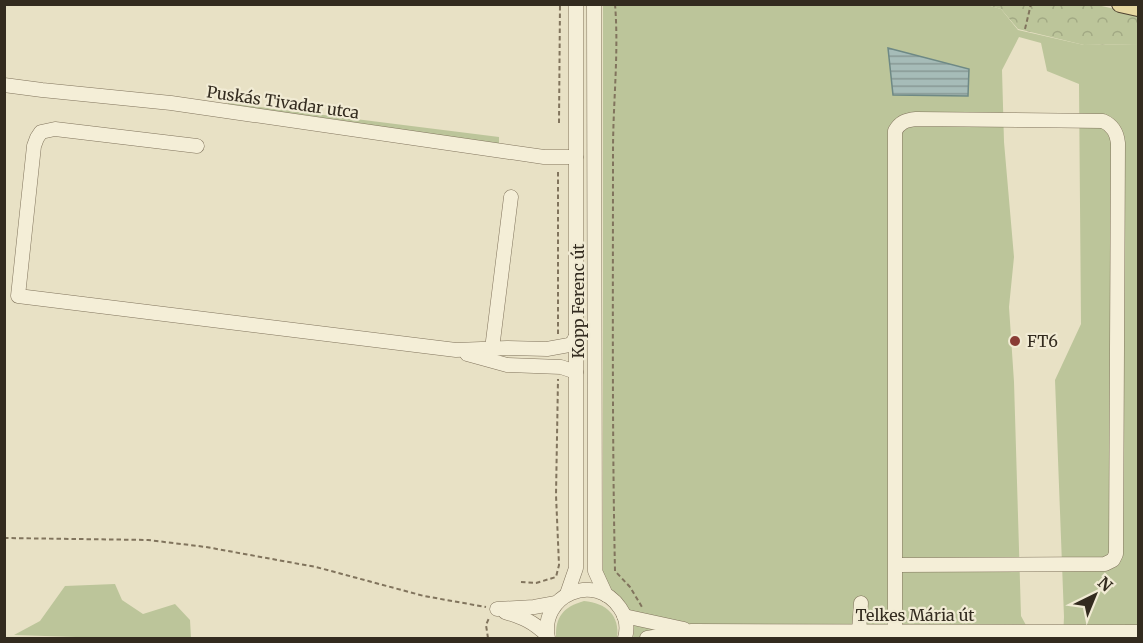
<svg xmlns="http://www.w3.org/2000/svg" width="1143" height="643" viewBox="0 0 1143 643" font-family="Merriweather,serif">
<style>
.grass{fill:#bcc59a}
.forest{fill:url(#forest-crowns)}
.water{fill:url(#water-rules);stroke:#6e8985;stroke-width:1.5}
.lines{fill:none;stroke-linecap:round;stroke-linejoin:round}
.minor-casing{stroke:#81745d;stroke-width:15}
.major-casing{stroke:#4f4231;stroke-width:18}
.path{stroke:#81745d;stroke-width:2;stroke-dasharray:4.5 3;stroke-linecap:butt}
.minor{stroke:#f4eed7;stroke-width:14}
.major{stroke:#e7d8a1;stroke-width:16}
.poi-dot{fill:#893c35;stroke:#f1ebd4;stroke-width:2}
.labels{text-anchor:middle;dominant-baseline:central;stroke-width:4.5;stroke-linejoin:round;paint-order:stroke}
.street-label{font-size:16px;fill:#332b1f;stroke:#f1ebd4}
.poi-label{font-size:16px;fill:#332b1f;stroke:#f1ebd4;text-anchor:start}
</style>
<defs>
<pattern id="forest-crowns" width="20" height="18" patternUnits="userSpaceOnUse" patternTransform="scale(1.5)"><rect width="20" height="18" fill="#bcc59a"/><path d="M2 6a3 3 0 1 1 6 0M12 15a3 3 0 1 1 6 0" fill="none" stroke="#a2a984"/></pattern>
<pattern id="water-rules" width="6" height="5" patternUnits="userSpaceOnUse" patternTransform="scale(1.5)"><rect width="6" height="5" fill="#a6bcb8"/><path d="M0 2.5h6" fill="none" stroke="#889995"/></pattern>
</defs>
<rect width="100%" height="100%" fill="#e8e1c5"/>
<g class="grass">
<path d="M 603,5 L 987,5 L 1001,9 L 1018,30 L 1084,45 L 1138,44 L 1138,638 L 1063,638 L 1064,617 L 1055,380 L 1081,324 L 1079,84 L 1047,71 L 1041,43 L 1019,37 L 1002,70 L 1004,142 L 1014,257 L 1009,307 L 1014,382 L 1021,616 L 1033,638 L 633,638 C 637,615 619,596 603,581 Z"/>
<path d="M 228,103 L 499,137 L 499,144 L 227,110 Z"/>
<path d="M 115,584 L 122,600 L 143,614 L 175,604 L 190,620 L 191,638 L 107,638 L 14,635 L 40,621 L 65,586 Z"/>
<path d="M 584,601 C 606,603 620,615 617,638 L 556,638 C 555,617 563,607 584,601 Z"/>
</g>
<path class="forest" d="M 987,5 L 1097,5 L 1138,14 L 1138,44 L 1084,45 L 1018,29 L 1001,9 Z"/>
<path class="water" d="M 888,48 L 969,69 L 968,96 L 893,95 Z"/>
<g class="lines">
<g class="minor-casing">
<g id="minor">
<path d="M 594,4 L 595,571 L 606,595"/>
<path d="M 4,85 L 42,90 L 171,103 L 544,157 L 576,157"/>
<path d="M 197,146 L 55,129 L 41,132 L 37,138 L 34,146 L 18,296 L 456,350 L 507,348 L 547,349 L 569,345 L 573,342 L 576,336"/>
<path d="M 492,349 L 511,197"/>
<path d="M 467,354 L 507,365 L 561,367 L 576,372"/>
<path d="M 895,565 L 1105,564 L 1113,560 L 1116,554 L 1118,143 C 1117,133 1112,125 1103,121 L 916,119 C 906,120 900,122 895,131 L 895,632"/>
<path d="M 567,594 L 576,568 L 576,4"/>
<path d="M 497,609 L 534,607 L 556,603"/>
<path d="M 505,612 C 524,618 532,621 547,635"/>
<path d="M 624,616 L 684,629"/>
<path d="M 859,632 L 861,603"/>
<path d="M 548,638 C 539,595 595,571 620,608 C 627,618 628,627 625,638"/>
<path d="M 647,638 L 692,631 L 1138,632"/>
</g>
</g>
<g class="major-casing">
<path id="major" d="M 1120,4 L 1138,8"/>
</g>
<g class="path">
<path d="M 615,4 C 619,53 613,102 613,151 C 613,291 612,431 615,571 L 630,587 L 642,607"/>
<path d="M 1025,29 L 1031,4"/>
<path d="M 559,123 L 560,4"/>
<path d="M 558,334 L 558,169"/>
<path d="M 4,538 L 148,540 L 206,547 L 316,567 L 424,596 L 486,607"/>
<path d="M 521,582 L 536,583 L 556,577 L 559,565 L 556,495 L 558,379"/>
<path d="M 488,638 L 486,625 L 489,618"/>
</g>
<use href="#minor" class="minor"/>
<use href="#major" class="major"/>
</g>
<circle class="poi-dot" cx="1015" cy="341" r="6"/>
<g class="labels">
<g class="street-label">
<text transform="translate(283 102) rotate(8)">Puskás Tivadar utca</text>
<text transform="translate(578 301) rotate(-90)">Kopp Ferenc út</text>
<text x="915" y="615">Telkes Mária út</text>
</g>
<g class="poi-label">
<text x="1027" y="341">FT6</text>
</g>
</g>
<rect width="1143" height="643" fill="none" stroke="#332b1f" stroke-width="12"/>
<g transform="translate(1095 595) rotate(43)" stroke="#f1ebd4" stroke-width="4.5" paint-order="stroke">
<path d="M0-4.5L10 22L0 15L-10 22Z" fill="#332b1f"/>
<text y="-9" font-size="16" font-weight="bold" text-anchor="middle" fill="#332b1f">N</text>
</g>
</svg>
